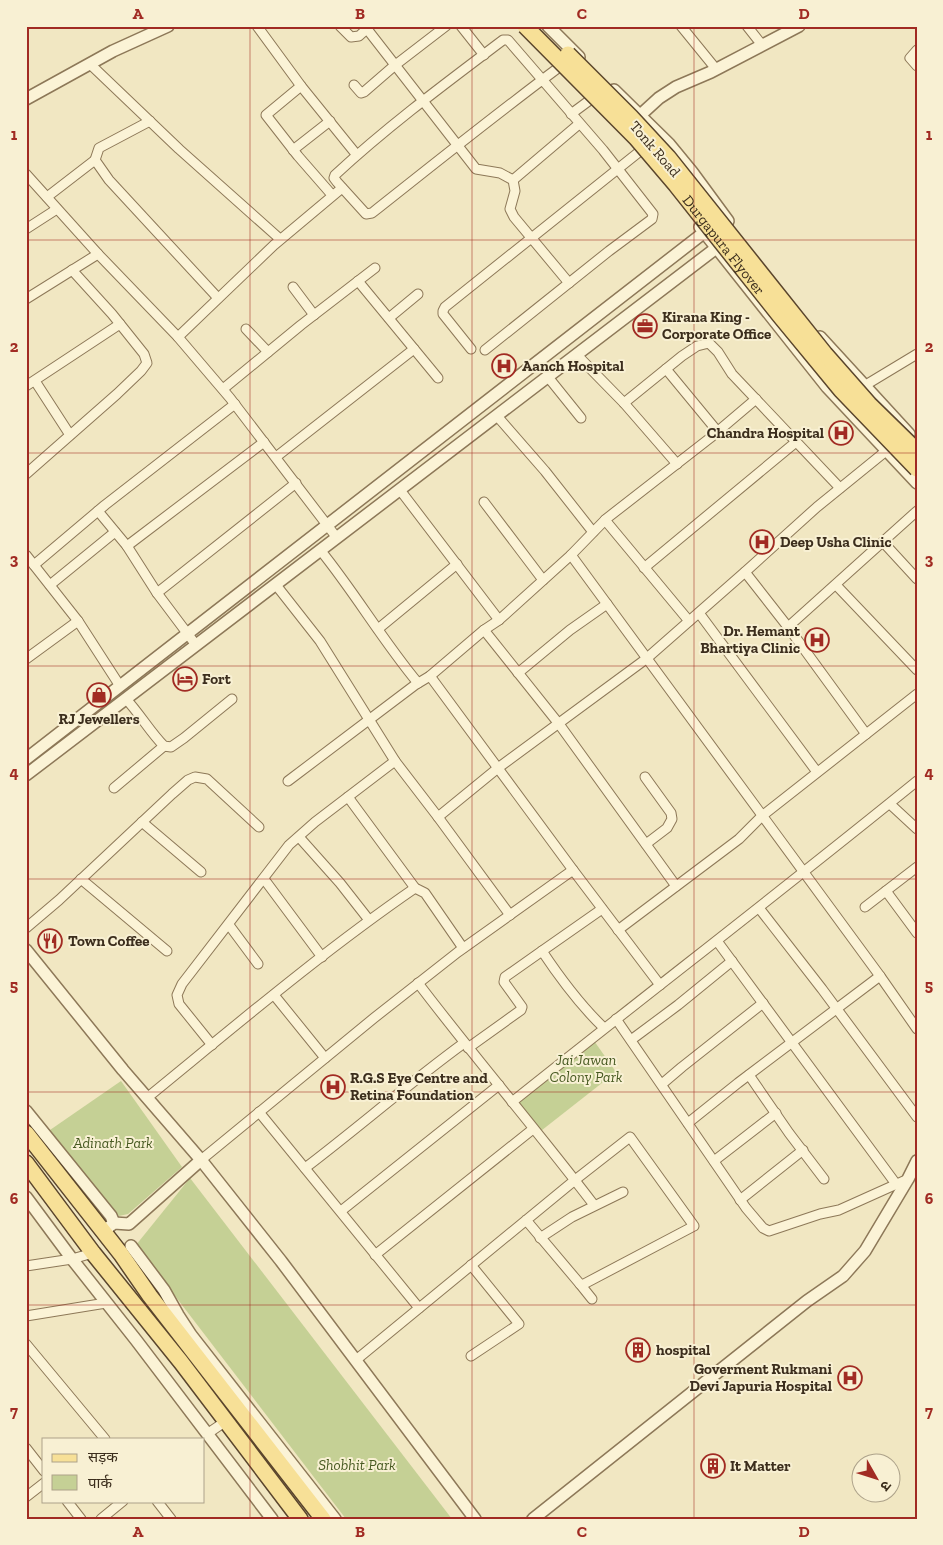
<svg xmlns="http://www.w3.org/2000/svg" width="943" height="1545" viewBox="0 0 943 1545" font-family="'Zilla Slab','Noto Sans Devanagari',serif">
<style>
.park{fill:#c5d095}
.lines{fill:none;stroke-linecap:round;stroke-linejoin:round}
.minor-casing{stroke:#8d7858;stroke-width:11}
.tertiary-casing{stroke:#8d7858;stroke-width:14}
.primary-casing{stroke:#5a452c;stroke-width:18}
.minor{stroke:#fbf3d6;stroke-width:9}
.tertiary{stroke:#fbf3d6;stroke-width:11}
.primary{stroke:#f7e097;stroke-width:15}
.primary-bridge-casing{stroke:#5a452c;stroke-width:18;stroke-linecap:butt}
.primary-bridge{stroke:#f7e097;stroke-width:15}
.grid{fill:none;stroke:#a12b23;stroke-width:1;stroke-opacity:0.55}
.labels{text-anchor:middle;dominant-baseline:central;stroke-width:4;stroke-linejoin:round;paint-order:stroke}
.street-label{font-size:15px;fill:#3c2e1d;stroke:#f8f0d3}
.poi-label{font-size:15px;font-weight:bold;fill:#3c2e1d;stroke:#f8f0d3;text-anchor:start}
.park-label{font-size:15px;font-style:italic;fill:#485a22;stroke:#f8f0d3}
.neatline{fill:none;stroke:#a12b23;stroke-width:2}
.grid-label{font-size:16px;text-anchor:middle;font-weight:bold;fill:#a12b23}
</style>
<rect width="100%" height="100%" fill="#f1e7c2"/>
<g class="park">
<path d="M 592,1038 L 616,1072 L 537,1134 L 512,1102 Z"/>
<path d="M 121,1081 L 182,1167 L 128,1214 L 119,1216 L 114,1213 L 50,1130 Z"/>
<path d="M 190,1178 L 452,1519 L 346,1519 L 136,1245 Z"/>
</g>
<g class="lines">
<g class="minor-casing">
<g id="minor">
<path d="M 257,26 L 301,86 L 356,154"/>
<path d="M 340,26 L 351,37 L 359,36 L 370,26"/>
<path d="M 461,26 L 484,55"/>
<path d="M 681,26 L 716,69"/>
<path d="M 747,26 L 762,45"/>
<path d="M 367,29 L 476,169 L 500,173 L 513,180 L 515,191 L 510,209 L 514,217 L 569,283"/>
<path d="M 917,50 L 910,58 L 917,66"/>
<path d="M 90,64 L 179,149 L 280,239"/>
<path d="M 354,85 L 361,93 L 364,92 L 394,66 L 446,26"/>
<path d="M 301,86 L 266,115 L 298,156 L 332,195"/>
<path d="M 571,114 L 590,100"/>
<path d="M 150,121 L 99,148 L 95,160 L 109,180 L 218,298"/>
<path d="M 293,150 L 330,121"/>
<path d="M 26,174 L 98,254 L 178,337 L 230,398 L 337,538"/>
<path d="M 513,180 L 579,124"/>
<path d="M 47,197 L 95,160"/>
<path d="M 26,229 L 57,209"/>
<path d="M 358,281 L 438,378"/>
<path d="M 293,287 L 314,315"/>
<path d="M 26,299 L 98,254"/>
<path d="M 389,318 L 418,294"/>
<path d="M 246,329 L 268,352"/>
<path d="M 178,337 L 274,245 L 342,188"/>
<path d="M 471,349 L 443,314 L 443,311 L 445,307 L 639,152"/>
<path d="M 485,350 L 609,251 L 652,219 L 653,214 L 603,150 L 508,40 L 503,40 C 446,83 388,126 335,175 L 334,178 L 337,182 L 366,214 L 372,213 C 434,164 495,115 558,68"/>
<path d="M 577,355 L 624,403 L 677,464"/>
<path d="M 666,369 L 718,432"/>
<path d="M 548,377 L 581,418"/>
<path d="M 35,381 L 70,435"/>
<path d="M 26,386 L 120,324"/>
<path d="M 864,386 L 917,354"/>
<path d="M 223,389 L 301,325 L 375,268"/>
<path d="M 624,403 L 682,356 L 697,346 L 709,343 L 718,352 L 732,374 L 840,488"/>
<path d="M 497,416 L 545,471 L 593,532"/>
<path d="M 276,457 L 414,349"/>
<path d="M 26,474 L 117,394 L 141,371 L 147,363 L 144,354 L 112,314 L 72,270"/>
<path d="M 400,490 L 499,620"/>
<path d="M 484,502 L 543,580"/>
<path d="M 98,511 L 127,546 L 157,593 L 196,645"/>
<path d="M 605,520 L 689,621"/>
<path d="M 883,542 L 917,579"/>
<path d="M 127,546 L 264,442"/>
<path d="M 321,551 C 355,593 383,641 418,683"/>
<path d="M 26,555 L 78,621 L 120,686"/>
<path d="M 571,555 L 606,519 L 710,438 L 756,399"/>
<path d="M 34,565 L 105,505 L 235,404"/>
<path d="M 644,568 L 796,442"/>
<path d="M 745,572 L 788,627 L 866,734"/>
<path d="M 50,585 L 115,532"/>
<path d="M 276,585 L 320,641 L 395,761 L 438,817 L 510,915"/>
<path d="M 836,585 L 917,670"/>
<path d="M 157,593 L 296,483"/>
<path d="M 699,613 L 817,772"/>
<path d="M 788,627 L 917,511"/>
<path d="M 378,629 L 457,564"/>
<path d="M 484,630 L 559,724 L 676,886"/>
<path d="M 26,659 L 78,621"/>
<path d="M 518,673 L 570,630 L 607,604"/>
<path d="M 430,676 L 573,870 L 660,985"/>
<path d="M 126,699 C 140,714 150,732 164,746 L 171,747 L 184,738 L 232,699"/>
<path d="M 645,777 L 671,813 L 672,819 L 667,828 L 646,844"/>
<path d="M 288,781 L 415,685 L 430,676 L 484,630 L 499,620 L 571,555 L 880,976 L 917,1029"/>
<path d="M 114,788 L 164,746"/>
<path d="M 348,797 L 415,888 L 425,893 L 463,948"/>
<path d="M 890,804 L 917,829"/>
<path d="M 438,817 L 498,768 L 646,659 L 745,572 L 817,507 L 886,451"/>
<path d="M 142,822 L 201,872"/>
<path d="M 299,837 L 340,883 L 369,920"/>
<path d="M 81,879 L 167,951"/>
<path d="M 264,879 L 322,957"/>
<path d="M 886,891 L 917,933"/>
<path d="M 865,907 L 917,867"/>
<path d="M 759,908 L 822,989 L 917,1117"/>
<path d="M 602,909 L 542,951 C 560,978 580,1005 604,1028"/>
<path d="M 229,925 L 258,964"/>
<path d="M 26,928 L 59,900 L 172,794 L 188,780 L 195,777 L 207,779 L 259,827"/>
<path d="M 618,930 L 739,839 L 762,816 L 917,694"/>
<path d="M 717,941 L 896,1184"/>
<path d="M 418,983 C 475,1058 537,1130 594,1205"/>
<path d="M 274,995 L 325,1058"/>
<path d="M 616,1019 L 746,1208 L 763,1228 L 769,1231 L 820,1214 L 839,1210 L 908,1179"/>
<path d="M 631,1040 L 678,1005 L 732,961"/>
<path d="M 212,1045 L 179,1004 L 177,995 L 182,984 L 289,845 L 315,822 L 395,761"/>
<path d="M 468,1048 L 521,1010 L 522,1007 L 504,982 L 505,977 L 542,951"/>
<path d="M 749,1075 L 789,1133 L 824,1179"/>
<path d="M 662,1084 L 682,1067 L 763,1003"/>
<path d="M 148,1097 C 235,1026 322,952 415,888"/>
<path d="M 512,1102 C 647,994 783,890 917,781"/>
<path d="M 259,1112 L 419,1308"/>
<path d="M 688,1123 L 738,1083 L 880,976"/>
<path d="M 201,1160 L 374,1018 L 458,952 L 573,870"/>
<path d="M 714,1161 L 776,1113"/>
<path d="M 305,1168 C 359,1127 409,1083 464,1043"/>
<path d="M 740,1200 L 803,1150"/>
<path d="M 341,1211 L 499,1085"/>
<path d="M 540,1238 L 572,1217 L 623,1192"/>
<path d="M 375,1255 L 533,1129"/>
<path d="M 26,1266 L 72,1259 L 93,1253"/>
<path d="M 580,1284 L 592,1299"/>
<path d="M 26,1316 L 106,1303"/>
<path d="M 26,1344 L 105,1439"/>
<path d="M 471,1356 L 519,1324 L 471,1265"/>
<path d="M 356,1360 L 575,1180 L 630,1137 L 694,1226 L 584,1284 L 580,1284 L 526,1220"/>
<path d="M 207,1434 L 226,1421"/>
<path d="M 26,1448 L 44,1471"/>
<path d="M 26,1497 L 44,1483"/>
<path d="M 67,1501 L 81,1519"/>
<path d="M 157,1501 L 171,1519"/>
<path d="M 101,1519 L 123,1501"/>
</g>
</g>
<g class="tertiary-casing">
<g id="tertiary">
<path d="M 548,26 L 579,57"/>
<path d="M 614,90 L 669,144 L 692,172 L 728,221"/>
<path d="M 26,99 L 113,51 L 168,26"/>
<path d="M 636,119 L 659,98 L 676,87 L 711,72 L 799,26"/>
<path d="M 700,227 L 827,387 L 917,483"/>
<path d="M 820,337 L 909,434"/>
<path d="M 26,759 L 715,224"/>
<path d="M 26,775 L 728,239"/>
<path d="M 26,950 L 123,1070 L 201,1160 L 281,1261 L 475,1519"/>
<path d="M 26,1111 L 111,1216 L 114,1223"/>
<path d="M 26,1197 L 72,1259 L 136,1340 L 272,1519"/>
<path d="M 109,1227 L 114,1223 L 129,1224 L 201,1160"/>
<path d="M 131,1246 L 164,1290 L 178,1315 L 191,1335 L 335,1519"/>
<path d="M 533,1519 L 807,1301 L 843,1276 L 865,1251 L 908,1179 L 917,1161"/>
</g>
</g>
<g class="primary-casing">
<g id="primary">
<path d="M 26,1133 L 121,1254 L 150,1296 L 323,1519"/>
<path d="M 26,1163 L 93,1253 L 181,1362 L 300,1519"/>
</g>
</g>
<use href="#minor" class="minor"/>
<use href="#tertiary" class="tertiary"/>
<use href="#primary" class="primary"/>
<g class="primary-bridge-casing">
<g id="primary-bridge">
<path id="s1" d="M 525,26 L 636,138 L 676,185 L 780,316 L 841,390 L 917,469"/>
<path d="M 568,54 L 631,117 L 668,157 L 825,354 L 869,404 L 917,451"/>
</g>
</g>
<use href="#primary-bridge" class="primary-bridge"/>
</g>
<path class="grid" d="M 250,26 L 250,1519M 472,26 L 472,1519M 694,26 L 694,1519M 26,240 L 917,240M 26,453 L 917,453M 26,666 L 917,666M 26,879 L 917,879M 26,1092 L 917,1092M 26,1305 L 917,1305"/>
<defs>
<g id="office-ring" transform="scale(1.25)"><circle r="9.5" fill="#f8f0d3" stroke="#a12b23" stroke-width="1.5"/><path d="M-6-3h4V-5.5h4V-3h4V5H-6ZM-1-4.5V-3h2v-1.5ZM-6 0V1H6V0Z" fill="#a12b23"/></g>
<g id="hospital-ring" transform="scale(1.25)"><circle r="9.5" fill="#f8f0d3" stroke="#a12b23" stroke-width="1.5"/><path d="M-5-5h3v3.5h4V-5h3V5h-3V1.5h-4V5h-3Z" fill="#a12b23"/></g>
<g id="hotel-ring" transform="scale(1.25)"><circle r="9.5" fill="#f8f0d3" stroke="#a12b23" stroke-width="1.5"/><path d="M-6-4.5h1.5V1H6V5H4.5V3h-9V5H-6ZM-4 0a1.8 1.8 0 1 1 3.6 0ZM.5 0V-2.5h3Q6-2.5 6 0Z" fill="#a12b23"/></g>
<g id="shop-ring" transform="scale(1.25)"><circle r="9.5" fill="#f8f0d3" stroke="#a12b23" stroke-width="1.5"/><path d="M-5-2.5h2.3a2.7 3.5 0 0 1 5.4 0H5L5.5 6h-11ZM-1.5-2.5h3a1.5 2.3 0 0 0-3 0Z" fill="#a12b23"/></g>
<g id="restaurant-ring" transform="scale(1.25)"><circle r="9.5" fill="#f8f0d3" stroke="#a12b23" stroke-width="1.5"/><path d="M-5-6h1v4h1v-4h1v4h1v-4h1v5L-1.5 .5V6h-2V.5L-5-1ZM5-6V6H3V1.5H1.5Q1.5-4 5-6Z" fill="#a12b23"/></g>
<g id="building-ring" transform="scale(1.25)"><circle r="9.5" fill="#f8f0d3" stroke="#a12b23" stroke-width="1.5"/><path d="M-4-6H4V6H1V3H-1V6H-4ZM-2.5-4.3h1.7v1.8h-1.7ZM.8-4.3h1.7v1.8H.8ZM-2.5-1h1.7V.8h-1.7ZM.8-1h1.7V.8H.8Z" fill="#a12b23"/></g>
</defs>
<g fill-rule="evenodd">
<use href="#office-ring" x="645" y="326"/>
<use href="#hospital-ring" x="504" y="366"/>
<use href="#hospital-ring" x="841" y="433"/>
<use href="#hospital-ring" x="762" y="542"/>
<use href="#hospital-ring" x="817" y="640"/>
<use href="#hotel-ring" x="185" y="679"/>
<use href="#shop-ring" x="99" y="695"/>
<use href="#restaurant-ring" x="50" y="941"/>
<use href="#hospital-ring" x="333" y="1087"/>
<use href="#building-ring" x="638" y="1350"/>
<use href="#hospital-ring" x="850" y="1378"/>
<use href="#building-ring" x="713" y="1466"/>
</g>
<g class="labels">
<g class="street-label">
<text transform="translate(655 149) rotate(49)">Tonk Road</text>
<text stroke="none"><textPath href="#s1" startOffset="296">Durgapura Flyover</textPath></text>
</g>
<g class="poi-label">
<text x="662" y="317">Kirana King -<tspan x="662" dy="17">Corporate Office</tspan></text>
<text x="522" y="366">Aanch Hospital</text>
<text x="824" y="433" text-anchor="end">Chandra Hospital</text>
<text x="780" y="542">Deep Usha Clinic</text>
<text x="800" y="631" text-anchor="end">Dr. Hemant<tspan x="800" dy="17">Bhartiya Clinic</tspan></text>
<text x="202" y="679">Fort</text>
<text x="99" y="719" text-anchor="middle">RJ Jewellers</text>
<text x="68" y="941">Town Coffee</text>
<text x="350" y="1078">R.G.S Eye Centre and<tspan x="350" dy="17">Retina Foundation</tspan></text>
<text x="656" y="1350">hospital</text>
<text x="832" y="1369" text-anchor="end">Goverment Rukmani<tspan x="832" dy="17">Devi Japuria Hospital</tspan></text>
<text x="730" y="1466">It Matter</text>
</g>
<g class="park-label">
<text x="586" y="1060">Jai Jawan<tspan x="586" dy="17">Colony Park</tspan></text>
<text x="113" y="1143">Adinath Park</text>
<text x="357" y="1465">Shobhit Park</text>
</g>
</g>
<rect width="943" height="1545" fill="none" stroke="#f8f0d3" stroke-width="55"/>
<rect x="42" y="1438" width="162" height="65" fill="#f8f0d3" stroke="#ada28a"/>
<rect x="52" y="1454" width="25" height="8" fill="#f7e097" stroke="#ada28a"/>
<text x="88" y="1462" font-size="15" fill="#3c2e1d">सड़क</text>
<rect x="52" y="1475" width="25" height="15" fill="#c5d095" stroke="#ada28a"/>
<text x="88" y="1488" font-size="15" fill="#3c2e1d">पार्क</text>
<g transform="translate(876 1478) rotate(129)"><circle r="24" fill="#f8f0d3" stroke="#ada28a"/>
<path d="M0-4L9 19L0 12L-9 19Z" fill="#a12b23"/>
<text y="-8" font-size="14" font-weight="bold" text-anchor="middle" fill="#3c2e1d">उ</text>
</g>
<rect x="28" y="28" width="888" height="1490" class="neatline"/>
<g class="grid-label">
<text x="138" y="19">A</text>
<text x="360" y="19">B</text>
<text x="582" y="19">C</text>
<text x="804" y="19">D</text>
<text x="14" y="140">1</text>
<text x="929" y="140">1</text>
<text x="14" y="352">2</text>
<text x="929" y="352">2</text>
<text x="14" y="565">3</text>
<text x="929" y="565">3</text>
<text x="14" y="778">4</text>
<text x="929" y="778">4</text>
<text x="14" y="991">5</text>
<text x="929" y="991">5</text>
<text x="14" y="1204">6</text>
<text x="929" y="1204">6</text>
<text x="14" y="1417">7</text>
<text x="929" y="1417">7</text>
<text x="138" y="1537">A</text>
<text x="360" y="1537">B</text>
<text x="582" y="1537">C</text>
<text x="804" y="1537">D</text>
</g>
</svg>
